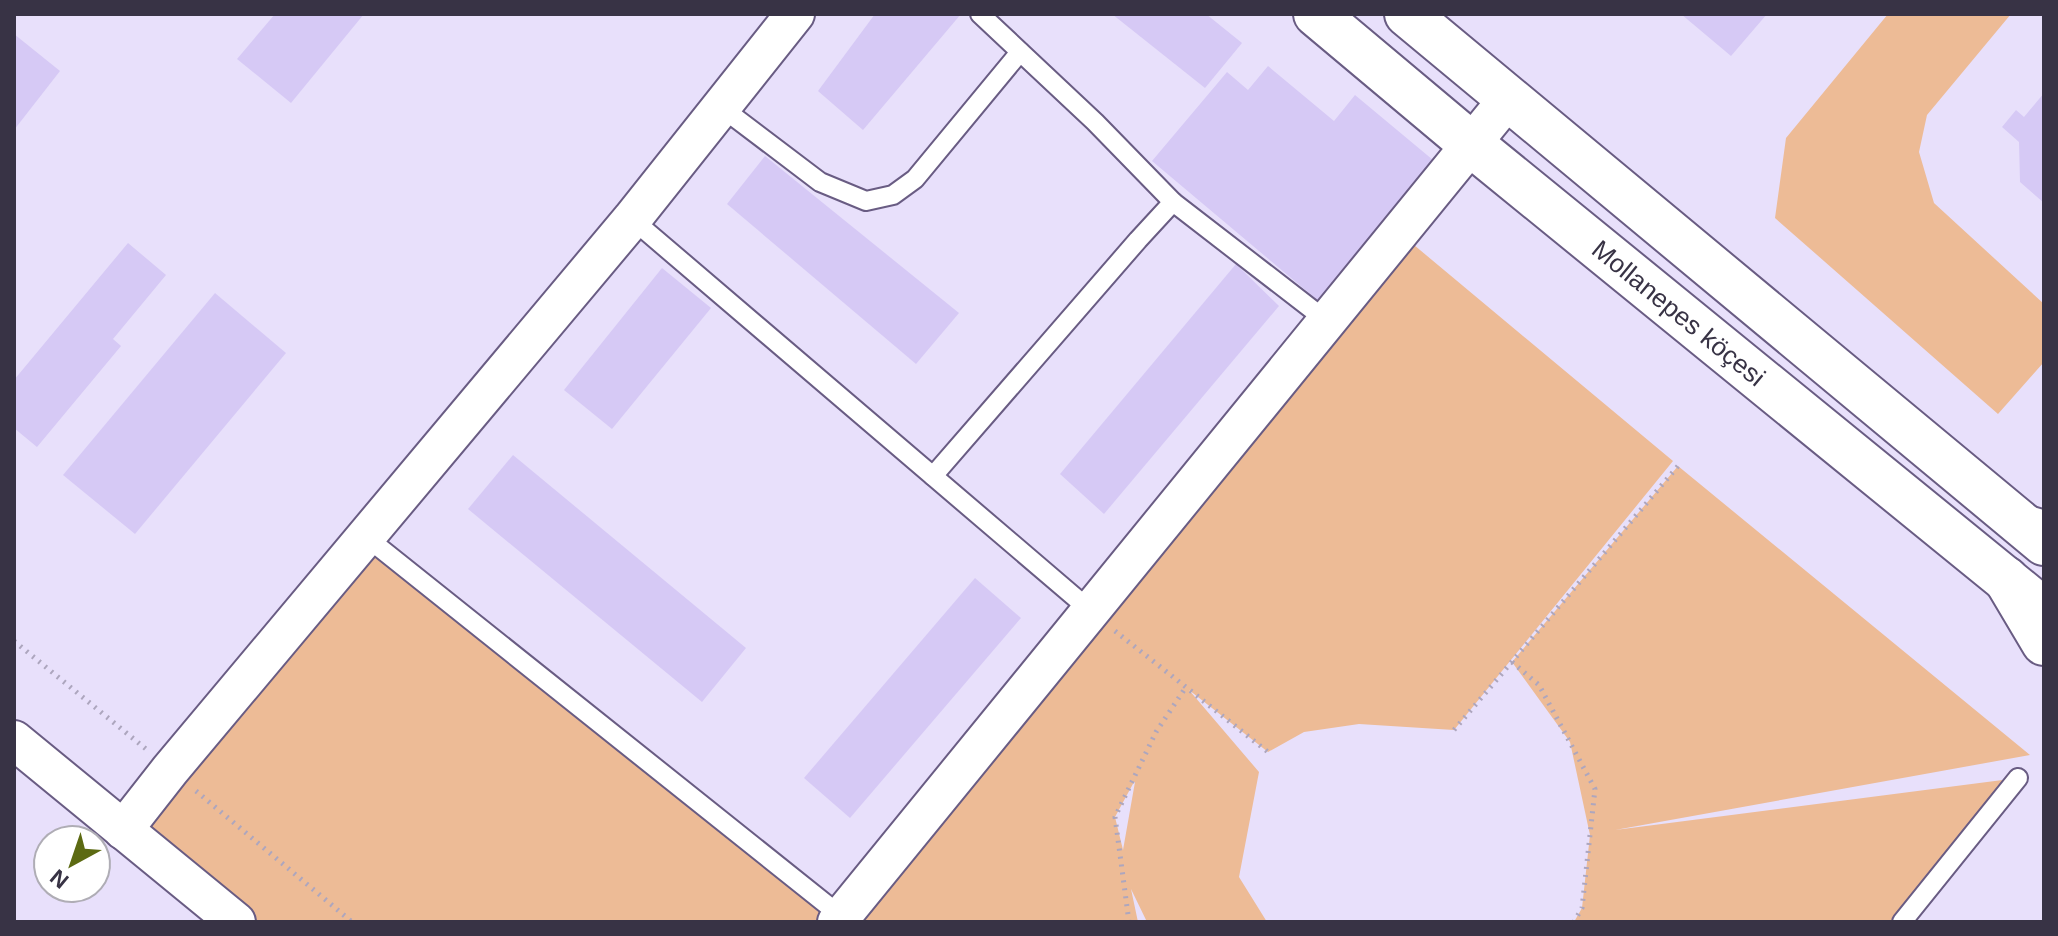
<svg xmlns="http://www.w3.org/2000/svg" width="2058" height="936" viewBox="0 0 2058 936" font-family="Helvetica,sans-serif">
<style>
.green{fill:#edbb96;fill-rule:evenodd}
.building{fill:#d6c9f5}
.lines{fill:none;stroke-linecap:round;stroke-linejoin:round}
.lane-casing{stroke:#695c83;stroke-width:22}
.street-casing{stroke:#695c83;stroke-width:42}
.secondary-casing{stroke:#695c83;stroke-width:48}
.primary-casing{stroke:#695c83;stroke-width:48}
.path{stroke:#ada6be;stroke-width:5;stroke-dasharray:2 6;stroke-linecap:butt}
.lane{stroke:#fff;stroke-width:18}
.street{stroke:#fff;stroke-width:38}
.secondary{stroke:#fff;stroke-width:44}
.primary{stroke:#fff;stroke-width:44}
.labels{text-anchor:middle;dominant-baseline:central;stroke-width:6;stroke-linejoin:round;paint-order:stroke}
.street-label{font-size:26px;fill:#383345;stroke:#fff}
</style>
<rect width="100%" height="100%" fill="#e8e0fb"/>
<g class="green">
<path d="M 1888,14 L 2011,14 L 1927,115 L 1919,152 L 1934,203 L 2044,304 L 2044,362 L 1998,414 L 1775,218 L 1786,138 Z"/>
<path d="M 1449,171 L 1414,245 L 1673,461 L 1454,730 L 1359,724 L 1304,732 L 1268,752 L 1189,690 L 1259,772 L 1239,877 L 1267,922 L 1147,922 L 1131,889 L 1138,922 L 837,922 ZM 1134,782 L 1135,782 L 1123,850 L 1115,817 Z"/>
<path d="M 1678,466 L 2030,755 L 1615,830 L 2018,778 L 1902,922 L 1574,922 L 1582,908 L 1590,835 L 1570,742 L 1512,662 Z"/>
<path d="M 379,538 L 831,904 L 816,922 L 259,922 L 144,828 Z"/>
</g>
<g class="building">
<path d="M 275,14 L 364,14 L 291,103 L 237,59 Z"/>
<path d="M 875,14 L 961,14 L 863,130 L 818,91 Z"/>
<path d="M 1112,14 L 1206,14 L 1242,43 L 1205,88 Z"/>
<path d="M 1681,14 L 1767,14 L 1731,56 Z"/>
<path d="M 14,34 L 60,71 L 14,130 Z"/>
<path d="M 1268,66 L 1334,121 L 1355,95 L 1439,165 L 1322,304 L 1152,161 L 1227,72 L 1248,90 Z"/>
<path d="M 2044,93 L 2044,203 L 2020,182 L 2019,142 L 2002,127 L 2016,110 L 2024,117 Z"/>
<path d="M 765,156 L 959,313 L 916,364 L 727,204 Z"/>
<path d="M 128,243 L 166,275 L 113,339 L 121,346 L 37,447 L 14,428 L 14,380 Z"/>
<path d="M 1236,264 L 1279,306 L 1104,514 L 1060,474 Z"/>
<path d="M 662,268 L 711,308 L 612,429 L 564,390 Z"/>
<path d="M 215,293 L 286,353 L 135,534 L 63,475 Z"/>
<path d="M 513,455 L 746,648 L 702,702 L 468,509 Z"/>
<path d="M 975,578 L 1021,618 L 850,818 L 804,778 Z"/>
</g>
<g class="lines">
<g class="lane-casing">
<g id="lane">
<path d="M 980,14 L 1095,122 L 1173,202"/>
<path d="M 721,107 L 820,182 L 866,201 L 893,195 L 915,179 L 1020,52"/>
<path d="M 632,219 L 1091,611"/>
<path d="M 933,476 L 1138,240 L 1173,202 L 1327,321"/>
<path d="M 365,536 L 841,916"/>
<path d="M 1902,922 L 2018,778"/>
</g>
</g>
<g class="street-casing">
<g id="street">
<path d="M 14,740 L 236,922"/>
<path d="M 123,830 L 170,770 L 632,219 L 795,14"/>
<path d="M 837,922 L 1508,99"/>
</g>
</g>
<g class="secondary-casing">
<g id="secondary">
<path id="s1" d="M 1316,14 L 1471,144 L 2036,604"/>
<path d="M 1407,14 L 2044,543"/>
</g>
</g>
<g class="primary-casing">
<g id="primary">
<path d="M 2027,528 L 2044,533"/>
<path d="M 2006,579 L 2044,643"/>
</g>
</g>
<g class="path">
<path d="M 1115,631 L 1268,752"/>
<path d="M 14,641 L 146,749"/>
<path d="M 1512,662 L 1539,685 L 1595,789 L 1582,908 L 1574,922"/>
<path d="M 1454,730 L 1678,466"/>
<path d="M 196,791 L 352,922"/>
<path d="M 1129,922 L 1115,817 L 1156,732 L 1186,687"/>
</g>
<use href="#lane" class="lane"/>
<use href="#street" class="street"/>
<use href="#secondary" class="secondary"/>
<use href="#primary" class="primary"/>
</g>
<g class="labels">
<g class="street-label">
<text stroke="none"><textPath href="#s1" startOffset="470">Mollanepes köçesi</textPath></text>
</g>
</g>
<rect width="2058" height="936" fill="none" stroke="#383345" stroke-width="32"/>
<g transform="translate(72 864) rotate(220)"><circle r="38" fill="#ffffff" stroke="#afadb5" stroke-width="2"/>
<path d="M0-6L14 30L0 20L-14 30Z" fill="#5c6a12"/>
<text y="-12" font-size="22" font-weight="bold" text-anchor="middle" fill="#383345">N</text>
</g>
</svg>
